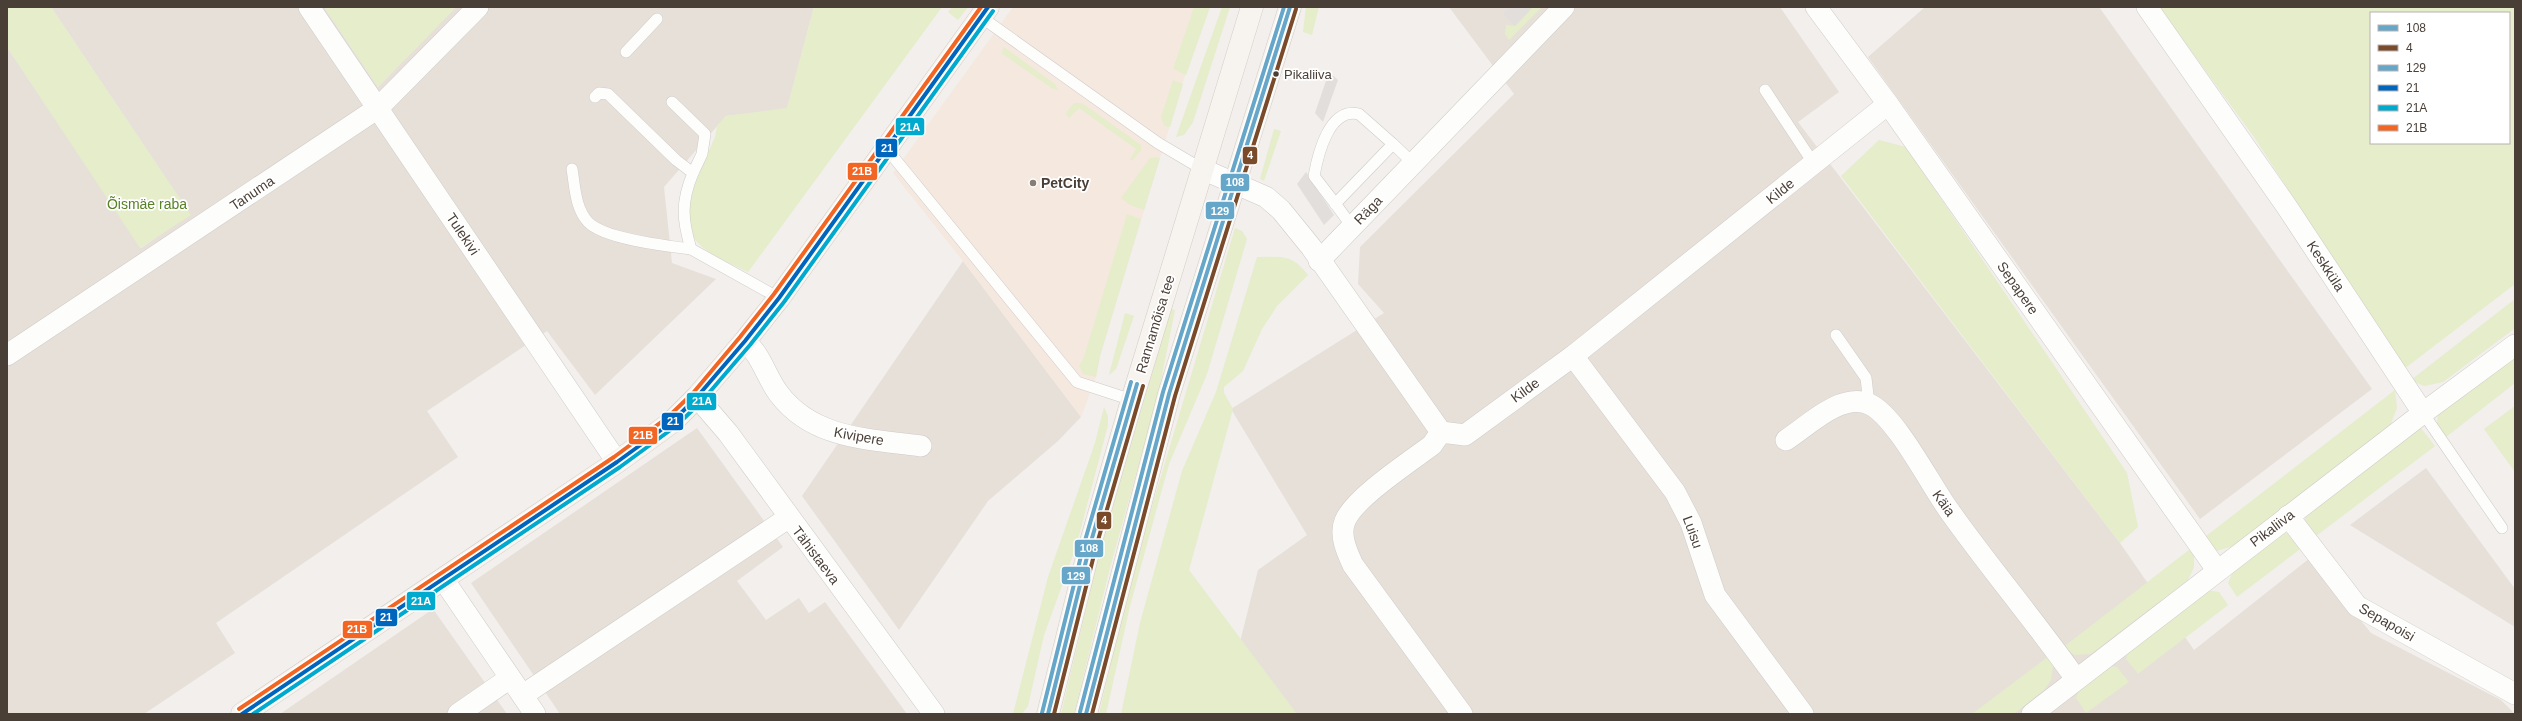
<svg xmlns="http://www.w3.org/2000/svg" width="2522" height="721" viewBox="0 0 2522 721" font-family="Helvetica,sans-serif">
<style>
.residential{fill:#e7e0d9}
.commercial{fill:#f5e8df}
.green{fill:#e5edcb;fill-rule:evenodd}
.parking{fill:#e2dedc}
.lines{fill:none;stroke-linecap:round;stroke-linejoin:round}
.lane-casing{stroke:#cfcbc8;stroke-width:12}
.street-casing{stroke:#cfcbc8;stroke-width:22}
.secondary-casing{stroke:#d3ccc4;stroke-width:23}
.lane{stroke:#fdfdfc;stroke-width:11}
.street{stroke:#fdfdfc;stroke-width:21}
.secondary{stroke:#f7f4f0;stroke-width:22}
.bus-1-casing{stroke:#fff;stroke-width:7}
.bus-2-casing{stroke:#fff;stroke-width:7}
.bus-3-casing{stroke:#fff;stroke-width:7}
.bus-4-casing{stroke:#fff;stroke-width:7}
.bus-5-casing{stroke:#fff;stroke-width:7}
.bus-6-casing{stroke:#fff;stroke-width:7}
.bus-1{stroke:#66a7c9;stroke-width:4}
.bus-2{stroke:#7a4b2a;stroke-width:4}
.bus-3{stroke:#66a7c9;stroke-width:4}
.bus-4{stroke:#0065bd;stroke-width:4}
.bus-5{stroke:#00a9ce;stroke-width:4}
.bus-6{stroke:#f26522;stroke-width:4}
.bus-dot{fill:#4a3f37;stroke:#fff;stroke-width:1.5}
.poi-dot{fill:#857d76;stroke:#fff;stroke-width:1.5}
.labels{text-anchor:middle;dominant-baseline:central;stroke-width:3.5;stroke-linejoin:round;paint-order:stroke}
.bus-label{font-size:13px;fill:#4a3f37;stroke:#fff;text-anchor:start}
.poi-label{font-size:14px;font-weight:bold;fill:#4a3f37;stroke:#fff;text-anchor:start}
.street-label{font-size:14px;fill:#4a3f37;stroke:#fff}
.park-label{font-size:14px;fill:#578125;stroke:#fff}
.line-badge{stroke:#fff;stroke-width:1.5}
.badge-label{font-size:11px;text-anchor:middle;font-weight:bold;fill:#fff}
</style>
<rect width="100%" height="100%" fill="#f2efec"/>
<g class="residential">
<path d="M 51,7 L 324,7 L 378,87 L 456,7 L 814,7 L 787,109 L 726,116 L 664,187 L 672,263 L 716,279 L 595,395 L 547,331 L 427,411 L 458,457 L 216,623 L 235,653 L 144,714 L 7,714 L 7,47 L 141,248 L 190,214 Z"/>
<path d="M 1449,7 L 1780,7 L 1839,92 L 1798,122 L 2120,543 L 2194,650 L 2310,558 L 2371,633 L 2501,700 L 2515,714 L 1222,714 L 1258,570 L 1307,535 L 1231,409 L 1384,313 L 1358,284 L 1360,247 L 1514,94 Z"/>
<path d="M 1925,7 L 2099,7 L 2372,389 L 2200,519 L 1868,57 Z"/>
<path d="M 963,261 L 1081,417 L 1058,441 L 988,501 L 899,630 L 802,496 Z"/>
<path d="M 697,428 L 783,547 L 737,581 L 766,620 L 799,598 L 809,613 L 825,602 L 907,714 L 560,714 L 471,583 Z"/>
<path d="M 2426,468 L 2515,589 L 2515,627 L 2350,525 Z"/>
<path d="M 433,609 L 507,714 L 280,714 Z"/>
</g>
<path class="commercial" d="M 1013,7 L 1210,7 L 1184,79 L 1100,356 L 1096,377 L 1081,417 L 963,261 L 893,173 Z"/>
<g class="green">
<path d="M 7,7 L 51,7 L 191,215 L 140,248 L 7,47 Z"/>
<path d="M 324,7 L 456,7 L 378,87 Z"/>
<path d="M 814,7 L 942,7 L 748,272 C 732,264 713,257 700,245 C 672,220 704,164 715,137 L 717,126 L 726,116 L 787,108 Z"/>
<path d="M 952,7 L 968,7 L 958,20 L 948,12 Z"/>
<path d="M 1194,7 L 1210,7 L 1186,75 L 1173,69 Z"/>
<path d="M 1222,7 L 1230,7 L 1193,122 L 1184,135 L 1176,137 Z"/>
<path d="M 1306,7 L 1319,7 L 1312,35 L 1303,32 Z"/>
<path d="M 1533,7 L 1542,7 L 1509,40 L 1505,34 L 1506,25 L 1515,26 Z"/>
<path d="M 2159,7 L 2515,7 L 2515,284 L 2404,369 L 2254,137 ZM 2371,13 L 2509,13 L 2509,143 L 2371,143 Z"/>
<path d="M 1004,47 L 1055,84 L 1058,90 L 1053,89 L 1001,53 Z"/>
<path d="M 1173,80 L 1183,84 L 1170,127 L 1164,126 L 1161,117 Z"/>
<path d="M 1074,103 L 1082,103 L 1141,145 L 1141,150 L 1132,161 L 1130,159 L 1136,149 L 1079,108 L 1069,118 L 1067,116 L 1066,113 Z"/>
<path d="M 1274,129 L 1281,131 L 1264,181 L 1260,179 Z"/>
<path d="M 1879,140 L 1906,147 L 2127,473 L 2138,527 L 2120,543 L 1841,176 Z"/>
<path d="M 1156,157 L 1160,158 L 1144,210 L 1130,205 L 1121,198 L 1150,158 Z"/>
<path d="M 1127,214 L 1141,219 L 1100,356 L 1096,377 L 1083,374 L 1079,366 L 1084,357 Z"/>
<path d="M 1235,228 L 1242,231 L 1247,239 L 1207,374 L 1169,464 L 1130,606 L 1106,714 L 1099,714 L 1133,570 Z"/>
<path d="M 1257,257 C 1282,257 1292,254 1308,275 L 1277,306 L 1262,329 L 1243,371 L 1224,387 L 1224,393 L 1233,409 L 1189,570 L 1297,714 L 1121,714 L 1140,623 L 1182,471 L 1216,392 Z"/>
<path d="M 2515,299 L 2515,328 L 2443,382 L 2424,386 L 2411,380 Z"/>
<path d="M 1171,309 L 1175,310 L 1158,395 L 1110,568 L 1074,714 L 1061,714 L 1100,550 Z"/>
<path d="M 1125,313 L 1134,316 L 1116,369 L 1109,375 Z"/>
<path d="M 2515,354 L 2515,383 L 2446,437 L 2437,424 L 2438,412 Z"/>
<path d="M 2395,390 L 2397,408 L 2390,426 L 2234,546 L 2216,551 L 2201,540 Z"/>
<path d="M 2515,406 L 2515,472 L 2484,429 Z"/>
<path d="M 1104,407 L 1108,416 L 1108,425 L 1076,547 L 1044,635 L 1028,706 L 1022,714 L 1013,714 L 1048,577 L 1095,443 Z"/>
<path d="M 2420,427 L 2435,446 L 2312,539 L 2306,529 L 2305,517 Z"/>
<path d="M 2288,533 L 2304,546 L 2237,597 L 2228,583 L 2233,571 L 2279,534 Z"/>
<path d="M 2189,550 L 2194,555 L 2194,567 L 2188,580 L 2091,654 L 2075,655 L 2062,648 Z"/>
<path d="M 2206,590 L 2219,592 L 2228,605 L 2138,674 L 2126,659 L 2128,651 Z"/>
<path d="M 2049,656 L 2053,666 L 2051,680 L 2044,690 L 2014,714 L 1972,714 Z"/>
<path d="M 2109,666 L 2117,667 L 2129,682 L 2086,713 L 2076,698 L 2079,690 Z"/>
</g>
<g class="parking">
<path d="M 1510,7 L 1533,7 L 1515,26 L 1503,14 Z"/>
<path d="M 1329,72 L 1338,80 L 1323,122 L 1315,113 Z"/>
<path d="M 1306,172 L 1334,215 L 1324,225 L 1297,184 Z"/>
</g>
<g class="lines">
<g class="lane-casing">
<g id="lane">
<path d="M 981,17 L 1158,143 L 1202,169"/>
<path d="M 626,52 L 657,19"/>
<path d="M 1765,90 L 1814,164"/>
<path d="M 595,97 L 599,93 L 608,94 L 676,160 L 693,173 C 681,202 682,219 691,249 L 779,298"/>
<path d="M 672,102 L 705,134 L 702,154 L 693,173"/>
<path d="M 1393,144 L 1413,163"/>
<path d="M 886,148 L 1077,382 L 1132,400"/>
<path d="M 572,169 C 575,186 575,208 588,222 C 604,239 667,246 691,249"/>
<path d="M 1335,204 L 1393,144 L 1359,114 C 1329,107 1318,154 1314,176 C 1327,193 1340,209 1352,227"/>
<path d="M 1836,335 L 1866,378 L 1869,404"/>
<path d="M 2423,413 L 2502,528"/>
</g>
</g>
<g class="street-casing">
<g id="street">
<path d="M 309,7 L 617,462"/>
<path d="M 1816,7 L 1888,104 L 2217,570"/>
<path d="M 2147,7 L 2287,207 L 2423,413"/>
<path d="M 1202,169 L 1266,197 L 1281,210 L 1311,247 L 1441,432"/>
<path d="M 1319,261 L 1564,7"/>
<path d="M 745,341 C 762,356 766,377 779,394 C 813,439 869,439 921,446"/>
<path d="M 7,355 L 378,108 L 478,7"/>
<path d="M 1573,356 L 1675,492 L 1691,523 L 1715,595 L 1803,714"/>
<path d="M 697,397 L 728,433 L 934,714"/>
<path d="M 1786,440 C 1808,426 1841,392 1869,404 C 1895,415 1930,484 1948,509 C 1989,567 2035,621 2076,679"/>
<path d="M 2288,516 L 2357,606 L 2515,694"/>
<path d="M 443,579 L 535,714"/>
<path d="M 523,695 L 788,518"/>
<path d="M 458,714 L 510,678"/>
<path d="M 1462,714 L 1353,565 C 1347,552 1339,535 1345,521 C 1354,498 1411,461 1432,445 L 1441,432 L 1465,435 L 1573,356 L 1888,104"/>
<path d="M 2032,714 L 2423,413 L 2515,345"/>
</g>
</g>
<g class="secondary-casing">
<g id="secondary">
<path d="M 242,714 L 617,462 L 672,422 L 697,397 L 745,341 L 779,298 L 988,7"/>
<path d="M 1048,714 L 1090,545 L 1132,400 L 1252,7"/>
<path d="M 1086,714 L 1169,394 L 1290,7"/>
</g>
</g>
<use href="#lane" class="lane"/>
<use href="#street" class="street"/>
<use href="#secondary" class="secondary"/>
<g class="bus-1-casing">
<g id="bus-1">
<path d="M 1048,714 L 1090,545 L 1137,384"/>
<path d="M 1086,714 L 1169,394 L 1290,7"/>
</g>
</g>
<g class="bus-2-casing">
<g id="bus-2">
<path d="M 1054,714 L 1096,547 L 1143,386"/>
<path d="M 1092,714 L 1175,396 L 1296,9"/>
</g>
</g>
<g class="bus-3-casing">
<g id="bus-3">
<path d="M 1080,712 L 1163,392 L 1284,7"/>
<path d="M 1042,713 L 1084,544 L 1131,382"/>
</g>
</g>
<g class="bus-4-casing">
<path id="bus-4" d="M 242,714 L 617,462 L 672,422 L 697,397 L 745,341 L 779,298 L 988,7"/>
</g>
<g class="bus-5-casing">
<path id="bus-5" d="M 253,714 L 620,467 L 676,426 L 702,401 L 750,345 L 784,302 L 993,11"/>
</g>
<g class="bus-6-casing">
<path id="bus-6" d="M 239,709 L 614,457 L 668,417 L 693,393 L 740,337 L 774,294 L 981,7"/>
</g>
<use href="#bus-1" class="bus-1"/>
<use href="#bus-2" class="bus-2"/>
<use href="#bus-3" class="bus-3"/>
<use href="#bus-4" class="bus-4"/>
<use href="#bus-5" class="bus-5"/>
<use href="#bus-6" class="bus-6"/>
</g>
<circle class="bus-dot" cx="1276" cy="74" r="3.5"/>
<circle class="poi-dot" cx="1033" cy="183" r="4"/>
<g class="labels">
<g class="bus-label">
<text x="1284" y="74">Pikaliiva</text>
</g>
<g class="poi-label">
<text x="1041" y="183">PetCity</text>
</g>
<g class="street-label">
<text transform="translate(1780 191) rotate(-39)">Kilde</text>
<text transform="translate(252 193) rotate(-34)">Tanuma</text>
<text transform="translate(1368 210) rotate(-46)">Räga</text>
<text transform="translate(463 234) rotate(56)">Tulekivi</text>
<text transform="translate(2326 266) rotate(57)">Keskküla</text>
<text transform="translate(2018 288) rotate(55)">Sepapere</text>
<text transform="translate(1155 324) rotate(-73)">Rannamõisa tee</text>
<text transform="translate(1525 390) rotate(-36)">Kilde</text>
<text transform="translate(859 436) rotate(10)">Kivipere</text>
<text transform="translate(1944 503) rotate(55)">Käia</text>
<text transform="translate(2272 528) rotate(-37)">Pikaliiva</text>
<text transform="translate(1693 532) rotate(70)">Luisu</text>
<text transform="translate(816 555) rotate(53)">Tähistaeva</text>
<text transform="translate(2387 622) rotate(30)">Sepapoisi</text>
</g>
<g class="park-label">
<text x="147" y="204">Õismäe raba</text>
</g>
</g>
<g class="line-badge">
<rect x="895" y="117" width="30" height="19" rx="4" fill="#00a9ce"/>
<rect x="875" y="138" width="23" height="20" rx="4" fill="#0065bd"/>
<rect x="1242" y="146" width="16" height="19" rx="4" fill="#7a4b2a"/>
<rect x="847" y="162" width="31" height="19" rx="4" fill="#f26522"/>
<rect x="1220" y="173" width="30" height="19" rx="4" fill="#66a7c9"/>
<rect x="1205" y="201" width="30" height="19" rx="4" fill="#66a7c9"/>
<rect x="686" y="392" width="31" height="19" rx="4" fill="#00a9ce"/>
<rect x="661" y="412" width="23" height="19" rx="4" fill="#0065bd"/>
<rect x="628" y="426" width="30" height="19" rx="4" fill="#f26522"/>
<rect x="1096" y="511" width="16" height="19" rx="4" fill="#7a4b2a"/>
<rect x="1074" y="539" width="30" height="19" rx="4" fill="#66a7c9"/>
<rect x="1061" y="566" width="30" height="19" rx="4" fill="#66a7c9"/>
<rect x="406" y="591" width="30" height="20" rx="4" fill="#00a9ce"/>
<rect x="375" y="608" width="23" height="19" rx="4" fill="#0065bd"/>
<rect x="342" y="620" width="31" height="19" rx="4" fill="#f26522"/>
</g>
<g class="badge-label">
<text x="910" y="131">21A</text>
<text x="887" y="152">21</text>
<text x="1250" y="159">4</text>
<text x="862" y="175">21B</text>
<text x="1235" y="186">108</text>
<text x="1220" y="215">129</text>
<text x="702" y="405">21A</text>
<text x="673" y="425">21</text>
<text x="643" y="439">21B</text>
<text x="1104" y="524">4</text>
<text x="1089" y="552">108</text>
<text x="1076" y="580">129</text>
<text x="421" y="605">21A</text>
<text x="386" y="621">21</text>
<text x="357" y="633">21B</text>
</g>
<rect width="2522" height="721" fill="none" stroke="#4a3f37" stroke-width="16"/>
<rect x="2370" y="12" width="140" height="132" fill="#ffffff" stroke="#b7b2af"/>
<rect x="2378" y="25" width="20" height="6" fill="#66a7c9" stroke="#b7b2af"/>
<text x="2406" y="32" font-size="12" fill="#4a3f37">108</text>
<rect x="2378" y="45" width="20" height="6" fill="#7a4b2a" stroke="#b7b2af"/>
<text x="2406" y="52" font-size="12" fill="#4a3f37">4</text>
<rect x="2378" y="65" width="20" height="6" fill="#66a7c9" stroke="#b7b2af"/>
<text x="2406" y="72" font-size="12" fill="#4a3f37">129</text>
<rect x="2378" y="85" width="20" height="6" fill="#0065bd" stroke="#b7b2af"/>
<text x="2406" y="92" font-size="12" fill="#4a3f37">21</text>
<rect x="2378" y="105" width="20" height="6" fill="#00a9ce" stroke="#b7b2af"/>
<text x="2406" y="112" font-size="12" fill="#4a3f37">21A</text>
<rect x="2378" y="125" width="20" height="6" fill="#f26522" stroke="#b7b2af"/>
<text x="2406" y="132" font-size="12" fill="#4a3f37">21B</text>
</svg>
